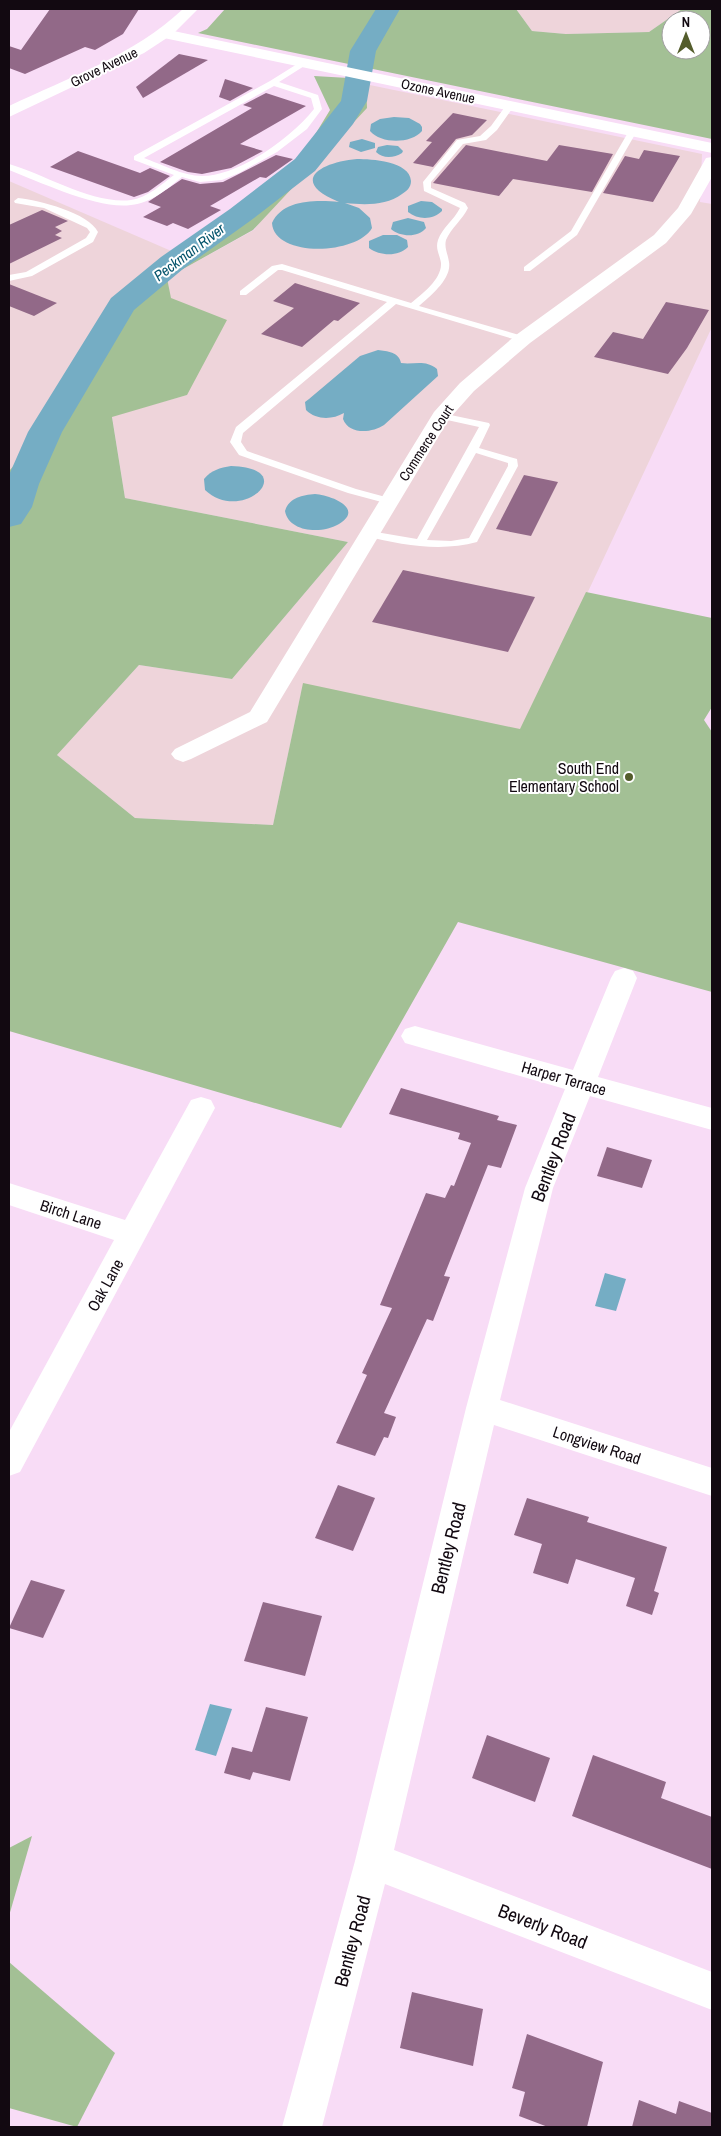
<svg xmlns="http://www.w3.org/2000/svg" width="721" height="2136" viewBox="0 0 721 2136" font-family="'Archivo Narrow',sans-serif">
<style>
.industrial{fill:#eed4da}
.forest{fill:#a3c095;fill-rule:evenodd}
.water{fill:#75adc4}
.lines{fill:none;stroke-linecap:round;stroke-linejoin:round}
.river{fill:#75adc4;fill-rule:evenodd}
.building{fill:#926988}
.lane{fill:#fff;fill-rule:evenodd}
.street{fill:#fff;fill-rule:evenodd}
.secondary{fill:#fff;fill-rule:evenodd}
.poi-dot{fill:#545d2c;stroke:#fff;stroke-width:2}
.labels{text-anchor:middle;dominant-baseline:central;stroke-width:4;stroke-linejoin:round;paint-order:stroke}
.far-street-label{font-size:14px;fill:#120911;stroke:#fff}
.far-water-label{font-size:15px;font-style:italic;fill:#03536b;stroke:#fff}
.poi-label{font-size:16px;fill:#120911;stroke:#fff;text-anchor:end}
.street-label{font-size:16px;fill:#120911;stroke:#fff}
.near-street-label{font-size:19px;fill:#120911;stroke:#fff}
</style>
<rect width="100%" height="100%" fill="#f8dcf6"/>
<g class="industrial">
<path d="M 516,9 L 682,9 L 649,32 L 566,34 L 532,31 Z"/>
<path d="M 365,84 L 702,154 L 700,202 L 712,204 L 712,327 L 519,739 L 301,693 L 273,825 L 135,818 L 57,755 L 139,665 L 232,679 L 348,542 L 125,498 L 112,416 L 187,395 L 167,278 L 254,230 Z"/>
<path d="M 9,181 L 176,253 L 25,458 L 9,473 Z"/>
</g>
<g class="forest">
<path d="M 225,9 L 516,9 L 532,31 L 566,34 L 649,32 L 682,9 L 712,9 L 712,139 L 198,33 L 207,29 ZM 671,20 L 701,20 L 701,50 L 671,50 Z"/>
<path d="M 314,76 L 366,79 L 367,108 L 253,230 L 167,278 L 171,298 L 227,320 L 187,395 L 112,417 L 125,498 L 348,542 L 232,679 L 139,665 L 57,755 L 135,818 L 273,825 L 303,683 L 520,729 L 586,592 L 712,618 L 712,707 L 704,720 L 712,732 L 712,992 L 458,922 L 341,1128 L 9,1031 L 9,471 L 28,450 L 118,297 L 178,248 L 229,214 L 299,161 L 330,110 Z"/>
<path d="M 32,1836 L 9,1916 L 9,1848 Z"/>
<path d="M 9,1962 L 115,2053 L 77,2127 L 9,2108 Z"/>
</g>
<g class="water">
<path d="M 394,117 L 409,118 L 420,124 L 422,127 L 422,131 C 411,144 381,144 370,131 L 371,124 L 380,119 Z"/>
<path d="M 362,139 L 375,143 L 375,148 L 361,152 L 349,147 L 350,142 Z"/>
<path d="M 387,145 L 398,146 L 403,151 L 402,153 C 394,158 383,159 376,152 L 378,147 Z"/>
<path d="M 357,159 C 371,159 410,161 411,181 C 411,187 407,191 402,194 C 386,206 364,205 345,203 L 359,208 L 370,218 L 372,228 C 357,255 274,258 272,223 C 283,199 317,200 339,202 C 288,181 321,162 357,159 Z"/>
<path d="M 421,201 L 432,202 L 442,209 L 442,211 C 433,220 418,220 408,212 L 408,206 Z"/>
<path d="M 408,218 L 424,222 L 426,228 C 418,238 400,237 391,229 L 393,222 Z"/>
<path d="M 383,235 L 397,235 L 407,240 L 408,247 C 398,257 380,256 369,248 L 369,241 Z"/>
<path d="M 378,350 C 387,351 399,352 401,363 C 414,365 425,359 437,369 L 438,376 L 384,425 C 372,433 349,435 343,419 L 344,413 C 332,420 316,420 306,410 L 305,402 L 309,399 L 360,356 Z"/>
<path d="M 231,466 C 302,468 242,525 205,490 L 204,479 C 211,470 220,468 231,466 Z"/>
<path d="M 315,494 C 330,495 365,508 339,524 C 323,534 289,533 285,511 C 289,498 302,495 315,494 Z"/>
<path d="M 605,1273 L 626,1279 L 616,1311 L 595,1306 Z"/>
<path d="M 210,1704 L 232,1709 L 216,1756 L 195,1750 Z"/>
</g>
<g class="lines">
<path class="river" d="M 376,9 L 400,9 L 376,51 L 367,101 L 353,124 L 315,171 L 250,221 L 183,269 L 134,310 L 62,432 L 39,484 L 32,507 L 21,524 L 9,527 L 9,475 L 28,432 L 111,298 L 161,257 L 230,209 L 295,159 L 341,101 L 350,51 Z"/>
</g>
<g class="building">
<path d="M 50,9 L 139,9 L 123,34 L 95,50 L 85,47 L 25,74 L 9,68 L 9,46 L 21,50 Z"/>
<path d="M 179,54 L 208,60 L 143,98 L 136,87 Z"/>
<path d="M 225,79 L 253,88 L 230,101 L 219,97 Z"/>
<path d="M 266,93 L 306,106 L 240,144 L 263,151 L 231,168 L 202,174 L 188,172 L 160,162 L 252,108 L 243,105 Z"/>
<path d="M 453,113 L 487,120 L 472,135 L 456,139 L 433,167 L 413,163 L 432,142 L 426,141 Z"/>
<path d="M 466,145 L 547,161 L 559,145 L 613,154 L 592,192 L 513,179 L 499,196 L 433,183 Z"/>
<path d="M 644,150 L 680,156 L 653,202 L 603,193 L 625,156 L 639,159 Z"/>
<path d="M 78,151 L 140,173 L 150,168 L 170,176 L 148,192 L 134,197 L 50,167 Z"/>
<path d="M 276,155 L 293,159 L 266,178 L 260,177 L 210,206 L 221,210 L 188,229 L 173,223 L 167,226 L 143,217 L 161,207 L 148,202 L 182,179 L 200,184 L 223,182 Z"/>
<path d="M 42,210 L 68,221 L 55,227 L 62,231 L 55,235 L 62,238 L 9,264 L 9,225 Z"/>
<path d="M 295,283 L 314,289 L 360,303 L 338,321 L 334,320 L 302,347 L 261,334 L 294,308 L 273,301 Z"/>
<path d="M 9,284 L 57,303 L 34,316 L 9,306 Z"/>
<path d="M 666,302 L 709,310 L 687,348 L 668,374 L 594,357 L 613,332 L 643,339 Z"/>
<path d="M 524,475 L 558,482 L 531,536 L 496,529 Z"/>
<path d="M 403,570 L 535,597 L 508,652 L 372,622 Z"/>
<path d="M 401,1088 L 499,1116 L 497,1120 L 517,1125 L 501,1168 L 488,1165 L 444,1276 L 450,1277 L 433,1321 L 427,1319 L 384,1413 L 396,1417 L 388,1438 L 384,1437 L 375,1456 L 336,1443 L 367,1375 L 362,1373 L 392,1308 L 380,1305 L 426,1193 L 445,1198 L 451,1185 L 454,1186 L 471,1143 L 458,1139 L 460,1133 L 389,1114 Z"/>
<path d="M 607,1147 L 652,1160 L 642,1188 L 597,1176 Z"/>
<path d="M 338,1485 L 375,1498 L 353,1551 L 315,1538 Z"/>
<path d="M 527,1498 L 589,1517 L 587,1522 L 667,1547 L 654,1591 L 659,1593 L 652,1615 L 626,1606 L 635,1578 L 576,1559 L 568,1584 L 533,1573 L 542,1544 L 514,1535 Z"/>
<path d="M 31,1580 L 65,1590 L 43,1638 L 9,1628 Z"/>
<path d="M 263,1602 L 322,1616 L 305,1676 L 244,1661 Z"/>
<path d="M 266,1707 L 308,1717 L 290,1781 L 253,1772 L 250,1780 L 224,1773 L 232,1747 L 252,1752 Z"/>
<path d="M 487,1735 L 550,1758 L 535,1802 L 472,1778 Z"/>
<path d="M 593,1755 L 666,1782 L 661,1798 L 712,1817 L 712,1869 L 572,1816 Z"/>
<path d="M 412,1992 L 483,2009 L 473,2066 L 400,2048 Z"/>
<path d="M 527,2034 L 603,2062 L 587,2127 L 548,2127 L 519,2116 L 525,2092 L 512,2088 Z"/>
<path d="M 639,2100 L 676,2114 L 679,2101 L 712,2113 L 712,2127 L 632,2127 Z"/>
</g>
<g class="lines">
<g class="lane">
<path d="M 302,61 L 309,63 L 279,82 L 318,95 L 322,109 L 307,129 L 277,152 L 239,173 L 222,180 L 200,182 L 182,177 C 167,189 151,203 131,205 C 99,210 40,182 9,170 L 9,164 C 44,174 94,205 131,200 C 147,198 162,184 174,175 L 134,160 L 134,156 L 270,81 ZM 274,86 L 311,98 L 314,109 C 292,137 239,176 202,176 C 183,176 161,164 144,158 Z"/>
<path d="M 507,104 L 514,106 L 497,130 L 486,140 L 463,144 L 431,182 L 431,188 L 465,203 L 468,208 C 463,219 451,228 446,240 C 444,248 448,254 449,262 C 452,279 430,296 419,306 L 526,337 L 526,341 L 520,341 L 396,304 L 243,433 L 241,442 L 247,451 L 356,489 L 393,499 L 394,501 L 393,503 L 389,504 L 348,493 L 239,455 L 230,442 L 236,427 L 387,302 L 282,270 L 278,270 L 246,295 L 240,295 L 240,291 L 272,266 L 282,264 L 411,303 C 422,294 442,279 441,263 C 440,255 435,249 438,240 C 442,228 454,220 460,208 L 424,191 L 423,182 L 457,140 L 480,136 L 491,126 Z"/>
<path d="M 630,129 L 637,131 L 577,235 L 530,271 L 524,271 L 524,267 L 571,231 Z"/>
<path d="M 18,198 C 39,200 89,213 98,232 L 93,242 L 32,276 L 9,281 L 9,275 L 26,272 L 86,238 L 90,232 L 87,228 L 44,208 L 15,203 L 14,201 Z"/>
<path d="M 441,413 L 489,423 L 490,425 L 479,448 L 517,459 L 518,466 L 478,540 L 477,542 C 441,552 401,545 366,536 L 365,534 L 366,532 L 370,531 L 417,539 L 479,427 L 438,418 L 436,416 ZM 476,453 L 508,463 L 508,466 L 469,538 L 451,541 L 427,540 Z"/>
</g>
<g class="street">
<path d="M 164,29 L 712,143 L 712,153 L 159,37 L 156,34 L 159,31 Z"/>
<path d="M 712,157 L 712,177 L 691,214 L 666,243 L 530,343 L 474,391 L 449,419 L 267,722 L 191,759 L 183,762 L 175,759 L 171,754 L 175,749 L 250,712 L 434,412 L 460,383 L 516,335 L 654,235 L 678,208 L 706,158 Z"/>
<path d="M 624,968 L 633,971 L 637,978 L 598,1077 L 712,1108 L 712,1130 L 590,1096 L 553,1188 L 500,1400 L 712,1468 L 712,1496 L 494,1425 L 394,1850 L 712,1972 L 712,2010 L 385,1884 L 322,2127 L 282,2127 L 355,1861 L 466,1408 L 525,1188 L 565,1089 L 405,1043 L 401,1036 L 405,1029 L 415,1026 L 573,1070 L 611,978 L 615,971 Z"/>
<path d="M 201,1097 L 211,1100 L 215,1108 L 20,1472 L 9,1476 L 9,1432 L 114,1240 L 9,1205 L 9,1183 L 125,1220 L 191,1100 Z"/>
</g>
<path class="secondary" d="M 183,9 L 198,9 L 173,34 L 144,53 L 9,117 L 9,106 C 68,78 134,55 183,9 Z"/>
</g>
<circle class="poi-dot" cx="629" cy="777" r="5"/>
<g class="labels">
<g class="far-street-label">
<text transform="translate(104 67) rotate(-26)">Grove Avenue</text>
<text transform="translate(438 91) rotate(12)">Ozone Avenue</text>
<text transform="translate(426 443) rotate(-57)">Commerce Court</text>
</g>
<g class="far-water-label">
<text transform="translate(189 252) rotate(-37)">Peckman River</text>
</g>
<g class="poi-label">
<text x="619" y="768">South End<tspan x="619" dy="18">Elementary School</tspan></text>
</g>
<g class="street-label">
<text transform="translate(564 1078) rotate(16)">Harper Terrace</text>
<text transform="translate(71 1214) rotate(18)">Birch Lane</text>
<text transform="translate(105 1285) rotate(-61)">Oak Lane</text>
<text transform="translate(597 1445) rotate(18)">Longview Road</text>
</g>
<g class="near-street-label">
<text transform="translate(553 1157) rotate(-69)">Bentley Road</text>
<text transform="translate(448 1548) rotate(-76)">Bentley Road</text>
<text transform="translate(543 1926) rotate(21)">Beverly Road</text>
<text transform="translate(352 1941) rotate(-75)">Bentley Road</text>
</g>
</g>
<rect width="721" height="2136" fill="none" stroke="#120911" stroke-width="20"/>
<g transform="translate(686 35)"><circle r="24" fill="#ffffff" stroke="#a09da0"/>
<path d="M0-4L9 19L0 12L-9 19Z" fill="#545d2c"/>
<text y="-8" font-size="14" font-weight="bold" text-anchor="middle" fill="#120911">N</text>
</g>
</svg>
